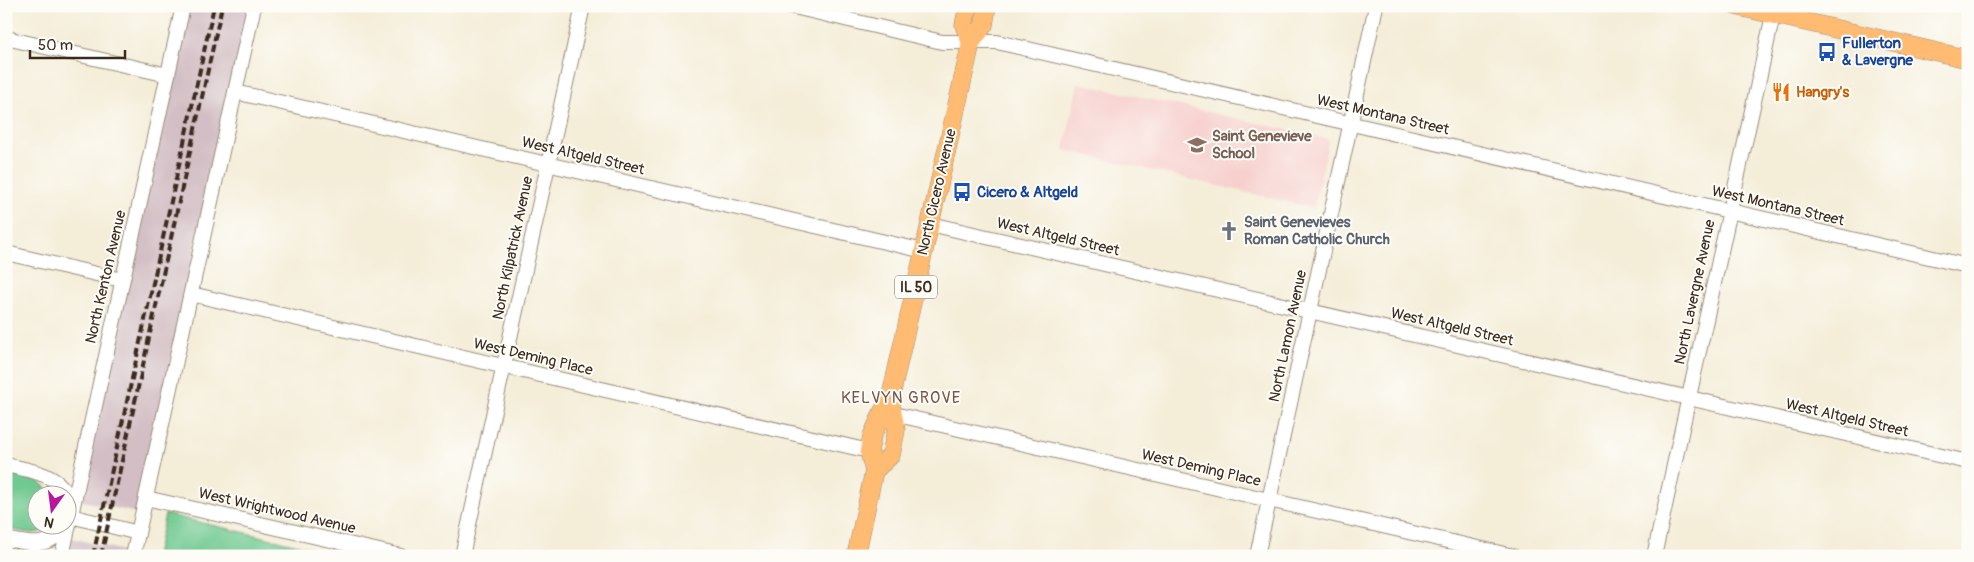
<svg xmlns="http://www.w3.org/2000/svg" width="1974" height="562" viewBox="0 0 1974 562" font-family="Pangolin,sans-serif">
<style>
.built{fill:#f7d0ce}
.industrial{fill:#d2bec4}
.green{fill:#6fc990;stroke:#557a57}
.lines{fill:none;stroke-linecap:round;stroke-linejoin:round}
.minor-casing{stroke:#988c7b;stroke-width:16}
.major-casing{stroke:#988c7b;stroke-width:19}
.minor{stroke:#fff;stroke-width:14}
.major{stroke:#ffbb71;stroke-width:18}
.rail{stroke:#3b2a1e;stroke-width:4;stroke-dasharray:8 4;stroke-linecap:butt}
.labels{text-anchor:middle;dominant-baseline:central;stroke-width:4;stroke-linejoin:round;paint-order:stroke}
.shield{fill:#fdfcf7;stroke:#75695f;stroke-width:1}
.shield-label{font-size:14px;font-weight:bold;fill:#3b2a1e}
.transit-label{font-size:15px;font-weight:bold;fill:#164399;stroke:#fdfcf7;text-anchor:start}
.food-label{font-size:15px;font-weight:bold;fill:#c56008;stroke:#fdfcf7;text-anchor:start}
.street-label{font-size:15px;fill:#3b2a1e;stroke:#fdfcf7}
.education-label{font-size:15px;font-weight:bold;fill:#785e54;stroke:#fdfcf7;text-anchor:start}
.worship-label{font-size:15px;font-weight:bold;fill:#5b616d;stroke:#fdfcf7;text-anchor:start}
.neighbourhood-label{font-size:16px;letter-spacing:1px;fill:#785449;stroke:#fdfcf7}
</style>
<rect width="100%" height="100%" fill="#fdfcf7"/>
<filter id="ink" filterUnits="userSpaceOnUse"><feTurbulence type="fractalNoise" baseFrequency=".02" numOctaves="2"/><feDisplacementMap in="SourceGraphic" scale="10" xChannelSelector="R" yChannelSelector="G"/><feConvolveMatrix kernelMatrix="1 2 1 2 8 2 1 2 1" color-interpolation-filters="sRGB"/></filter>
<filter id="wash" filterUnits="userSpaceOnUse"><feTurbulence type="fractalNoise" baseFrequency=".0096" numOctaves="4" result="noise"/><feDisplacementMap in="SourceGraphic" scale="20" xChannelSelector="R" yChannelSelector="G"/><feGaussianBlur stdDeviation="1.12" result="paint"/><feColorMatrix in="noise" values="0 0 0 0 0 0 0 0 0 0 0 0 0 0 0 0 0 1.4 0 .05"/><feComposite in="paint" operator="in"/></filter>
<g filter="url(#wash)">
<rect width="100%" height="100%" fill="#f4edd8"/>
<path class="built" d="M 1078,83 L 1329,139 L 1314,208 L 1064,150 Z"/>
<g class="industrial">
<path d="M 189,6 L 249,6 L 137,513 L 79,500 Z"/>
<path d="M 71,538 L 128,552 L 127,556 L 67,556 Z"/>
</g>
<g class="green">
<path d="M 6,472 L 34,478 L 54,494 L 38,494 L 38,524 L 49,525 C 40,539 20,531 6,528 Z"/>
<path d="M 165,514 L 345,556 L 156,556 Z"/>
</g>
</g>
<g filter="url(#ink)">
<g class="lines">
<g class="minor-casing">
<g id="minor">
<path d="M 790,6 L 942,42 L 997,42 L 1968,266"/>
<path d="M 6,38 L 168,75"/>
<path d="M 235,92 L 924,251"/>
<path d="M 930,224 L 1968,462"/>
<path d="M 6,253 L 122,280"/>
<path d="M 191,294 L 869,451"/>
<path d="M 885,412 L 1513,556"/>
<path d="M 6,465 C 27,470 56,473 67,494"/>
<path d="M 146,498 L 401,556"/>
<path d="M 71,516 L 138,533"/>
<path d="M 6,539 C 30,544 51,550 66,524"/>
<path d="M 62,556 L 183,6"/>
<path d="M 133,556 L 254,6"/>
<path d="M 462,556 L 583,6"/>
<path d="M 1257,556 L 1376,6"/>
<path d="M 1654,556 L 1775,6"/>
</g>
</g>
<g class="major-casing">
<g id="major">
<path d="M 968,6 L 964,25 L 971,43"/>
<path d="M 1736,6 L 1968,59"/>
<path d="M 874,471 L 891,455 L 896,430 L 890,400"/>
<path d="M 856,556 L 874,471 L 869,451 L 872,436 L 883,411 L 890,400 L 971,43 L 984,25 L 987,6"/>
</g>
</g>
<use href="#minor" class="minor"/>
<use href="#major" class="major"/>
<g class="rail">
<path d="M 93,556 L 214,6"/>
<path d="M 101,556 L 222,6"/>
</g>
</g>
</g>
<defs>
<g id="bus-bare" transform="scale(1.5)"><path d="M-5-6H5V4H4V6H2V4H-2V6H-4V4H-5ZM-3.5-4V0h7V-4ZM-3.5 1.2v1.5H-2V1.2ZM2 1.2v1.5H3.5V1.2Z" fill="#1a4fb4" stroke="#fdfcf7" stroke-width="2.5" paint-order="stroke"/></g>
<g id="restaurant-bare" transform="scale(1.5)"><path d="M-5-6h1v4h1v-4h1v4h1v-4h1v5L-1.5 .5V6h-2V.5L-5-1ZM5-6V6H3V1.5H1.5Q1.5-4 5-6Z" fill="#e8710a" stroke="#fdfcf7" stroke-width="2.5" paint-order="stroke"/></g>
<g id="school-bare" transform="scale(1.5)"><path d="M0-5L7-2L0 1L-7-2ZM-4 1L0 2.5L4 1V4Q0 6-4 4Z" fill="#8d6e63" stroke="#fdfcf7" stroke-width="2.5" paint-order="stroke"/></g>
<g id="church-bare" transform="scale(1.5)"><path d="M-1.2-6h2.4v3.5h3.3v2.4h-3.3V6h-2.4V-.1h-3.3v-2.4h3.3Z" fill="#6b7280" stroke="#fdfcf7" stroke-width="2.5" paint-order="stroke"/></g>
</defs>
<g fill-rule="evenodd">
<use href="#bus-bare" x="1827" y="52"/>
<use href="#restaurant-bare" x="1781" y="92"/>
<use href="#school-bare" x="1197" y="145"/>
<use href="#bus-bare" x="962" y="192"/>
<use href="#church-bare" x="1229" y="231"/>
</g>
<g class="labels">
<rect class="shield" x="895" y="275.5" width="42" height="23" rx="4"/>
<g class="shield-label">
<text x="916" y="287">IL 50</text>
</g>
<g class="transit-label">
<text x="1842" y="43">Fullerton<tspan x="1842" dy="17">&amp; Lavergne</tspan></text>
<text x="977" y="192">Cicero &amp; Altgeld</text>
</g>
<g class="food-label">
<text x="1796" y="92">Hangry's</text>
</g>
<g class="street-label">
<text transform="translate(1383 115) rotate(13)">West Montana Street</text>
<text transform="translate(583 156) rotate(13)">West Altgeld Street</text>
<text transform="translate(937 192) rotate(-77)">North Cicero Avenue</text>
<text transform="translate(1778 206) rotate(13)">West Montana Street</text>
<text transform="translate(1058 237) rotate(13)">West Altgeld Street</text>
<text transform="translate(513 248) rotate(-78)">North Kilpatrick Avenue</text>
<text transform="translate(106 277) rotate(-77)">North Kenton Avenue</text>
<text transform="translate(1695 292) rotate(-78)">North Lavergne Avenue</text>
<text transform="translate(1452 327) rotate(13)">West Altgeld Street</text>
<text transform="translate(1288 336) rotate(-78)">North Lamon Avenue</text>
<text transform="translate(533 357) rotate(13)">West Deming Place</text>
<text transform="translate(1847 418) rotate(13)">West Altgeld Street</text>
<text transform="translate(1201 468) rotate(13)">West Deming Place</text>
<text transform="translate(277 511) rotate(13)">West Wrightwood Avenue</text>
</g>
<g class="education-label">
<text x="1212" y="136">Saint Genevieve<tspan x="1212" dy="17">School</tspan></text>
</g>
<g class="worship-label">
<text x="1244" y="222">Saint Genevieves<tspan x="1244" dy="17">Roman Catholic Church</tspan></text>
</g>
<g class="neighbourhood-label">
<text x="901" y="398">KELVYN GROVE</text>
</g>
</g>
<rect width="1974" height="562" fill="none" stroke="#fdfcf7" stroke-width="25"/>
<g transform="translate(52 510) rotate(194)"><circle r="24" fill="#fdfcf7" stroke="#afa8a0"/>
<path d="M0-4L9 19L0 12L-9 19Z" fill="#b5179e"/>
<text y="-8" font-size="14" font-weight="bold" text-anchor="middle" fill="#3b2a1e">N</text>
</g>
<path d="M30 50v8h95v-8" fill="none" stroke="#3b2a1e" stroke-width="2.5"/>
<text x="38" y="50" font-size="15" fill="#3b2a1e" stroke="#fdfcf7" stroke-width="4" paint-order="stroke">50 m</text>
</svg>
